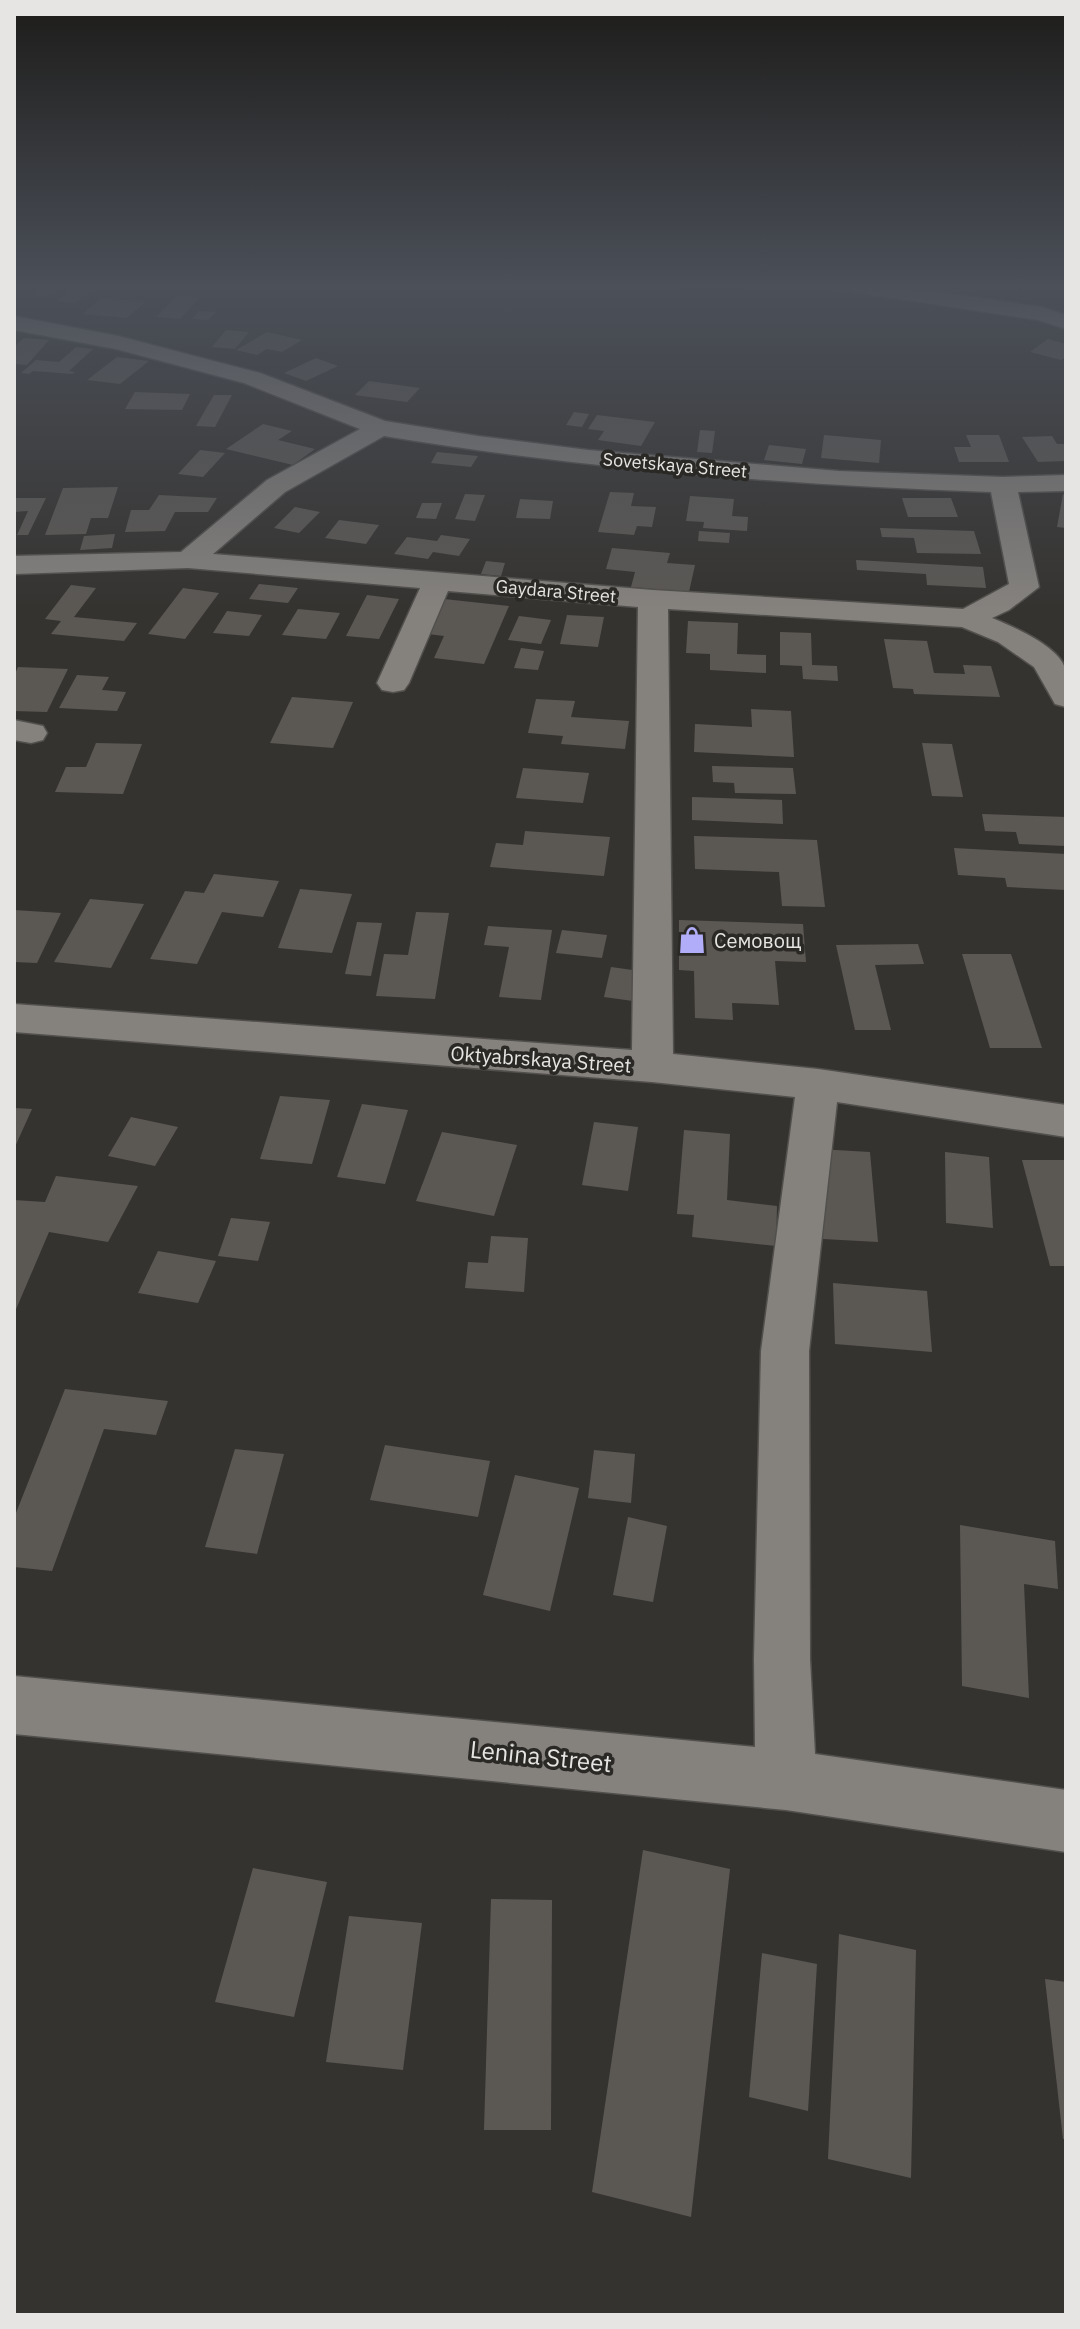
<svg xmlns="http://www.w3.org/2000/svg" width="1080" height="2329" viewBox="0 0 1080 2329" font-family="'IBM Plex Sans',sans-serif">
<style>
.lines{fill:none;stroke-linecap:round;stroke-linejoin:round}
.stream{fill:#261701;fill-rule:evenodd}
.building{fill:#5b5854}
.minor-casing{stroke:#52504d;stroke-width:3}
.minor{fill:#85827e;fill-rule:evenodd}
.labels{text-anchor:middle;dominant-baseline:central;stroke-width:7;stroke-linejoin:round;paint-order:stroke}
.far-street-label{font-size:18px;fill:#e7e5e3;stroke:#2b2926}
.poi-label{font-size:20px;fill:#e7e5e3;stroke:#2b2926;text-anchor:start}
.street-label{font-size:20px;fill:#e7e5e3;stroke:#2b2926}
.near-street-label{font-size:24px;fill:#e7e5e3;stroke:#2b2926}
</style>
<rect width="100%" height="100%" fill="#353330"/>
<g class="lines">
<path class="stream" d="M 650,284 L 691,289 L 828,284 L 691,293 Z"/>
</g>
<g class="building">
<path d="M 46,284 L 57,284 L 64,285 L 49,296 L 32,295 Z"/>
<path d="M 75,284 L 100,284 L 75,303 L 56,301 L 75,287 L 71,287 Z"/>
<path d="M 176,296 L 200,297 L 180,319 L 156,317 Z"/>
<path d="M 101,298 L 145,302 L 127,318 L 83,314 Z"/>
<path d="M 199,311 L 216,312 L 208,320 L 192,319 Z"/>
<path d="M 226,330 L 249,332 L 235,349 L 212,347 Z"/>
<path d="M 267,332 L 302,340 L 282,352 L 267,349 L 257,355 L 236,350 Z"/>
<path d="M 24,338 L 49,340 L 27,365 L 14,364 L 14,347 Z"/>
<path d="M 1048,339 L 1066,344 L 1066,357 L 1061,360 L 1030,352 Z"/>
<path d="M 76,347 L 93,349 L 69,371 L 75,372 L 72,374 L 33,371 L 29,374 L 21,373 L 36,360 L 59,362 Z"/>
<path d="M 117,357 L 149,361 L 120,384 L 87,380 Z"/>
<path d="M 316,358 L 338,366 L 306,381 L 284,373 Z"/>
<path d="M 369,381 L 420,388 L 407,402 L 355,395 Z"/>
<path d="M 135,392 L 190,394 L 182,410 L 125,409 Z"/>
<path d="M 214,395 L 232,395 L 215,427 L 196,426 Z"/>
<path d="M 574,412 L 589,414 L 582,427 L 566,425 Z"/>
<path d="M 597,415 L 655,422 L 641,446 L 598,440 L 604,431 L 588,429 Z"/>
<path d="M 263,424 L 292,431 L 278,440 L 315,449 L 293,465 L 226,449 Z"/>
<path d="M 700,430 L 715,431 L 712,453 L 697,452 Z"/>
<path d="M 824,435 L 881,440 L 879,463 L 821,458 Z"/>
<path d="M 966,435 L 999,435 L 1009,462 L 959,462 L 954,447 L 971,447 Z"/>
<path d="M 1052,436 L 1057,444 L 1066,444 L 1066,461 L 1038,462 L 1022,437 Z"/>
<path d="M 769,445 L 806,449 L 802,464 L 764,460 Z"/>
<path d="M 200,450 L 225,453 L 203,477 L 178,474 Z"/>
<path d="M 437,452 L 478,456 L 471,467 L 431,463 Z"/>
<path d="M 118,487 L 108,518 L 91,518 L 86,534 L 45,535 L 63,488 Z"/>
<path d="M 610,492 L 634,493 L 631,506 L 656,507 L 652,527 L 637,526 L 634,535 L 598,532 Z"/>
<path d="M 465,494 L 485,495 L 475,521 L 455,519 Z"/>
<path d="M 1063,494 L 1066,495 L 1066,528 L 1057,527 Z"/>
<path d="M 159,495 L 217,498 L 208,512 L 175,512 L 165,531 L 125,532 L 131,510 L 149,510 Z"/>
<path d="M 690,496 L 734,499 L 732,516 L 748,517 L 747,531 L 703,528 L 704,522 L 686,521 Z"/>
<path d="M 14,498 L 46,498 L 28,535 L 17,535 L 28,511 L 14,512 Z"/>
<path d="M 902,498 L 951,498 L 958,517 L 908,517 Z"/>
<path d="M 520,499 L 553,501 L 550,519 L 516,518 Z"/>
<path d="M 422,503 L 442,503 L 436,519 L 416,518 Z"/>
<path d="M 295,507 L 320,512 L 299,533 L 274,528 Z"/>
<path d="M 339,520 L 379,525 L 366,544 L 325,538 Z"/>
<path d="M 880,528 L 974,531 L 981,554 L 917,553 L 914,538 L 882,537 Z"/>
<path d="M 699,531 L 730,533 L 729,543 L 698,541 Z"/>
<path d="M 115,534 L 112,548 L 80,550 L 84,536 Z"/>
<path d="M 441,535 L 470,539 L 459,556 L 433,552 L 428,559 L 394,554 L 407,537 L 437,541 Z"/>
<path d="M 612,548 L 670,553 L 667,563 L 695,565 L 689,592 L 631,587 L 635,572 L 606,569 Z"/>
<path d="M 856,560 L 983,567 L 986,588 L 927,585 L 926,574 L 857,570 Z"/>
<path d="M 486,561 L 505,563 L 501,576 L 481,574 Z"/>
<path d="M 259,584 L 298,588 L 288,603 L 249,599 Z"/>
<path d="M 71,585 L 96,588 L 74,617 L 137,623 L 124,641 L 51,634 L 61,621 L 45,619 Z"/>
<path d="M 183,588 L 219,593 L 185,639 L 148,634 Z"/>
<path d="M 367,595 L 399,599 L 379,639 L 346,636 Z"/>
<path d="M 444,599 L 509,606 L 484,664 L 434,658 L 444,636 L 428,634 Z"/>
<path d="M 298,609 L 340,613 L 326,639 L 282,635 Z"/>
<path d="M 227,611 L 262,615 L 249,636 L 213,633 Z"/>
<path d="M 567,615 L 604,617 L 598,647 L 560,644 Z"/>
<path d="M 519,616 L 551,620 L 541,644 L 508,640 Z"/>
<path d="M 688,621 L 738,623 L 737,654 L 766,655 L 766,673 L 710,670 L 710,654 L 686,653 Z"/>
<path d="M 780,632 L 811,633 L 812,665 L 837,666 L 838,681 L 803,679 L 802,666 L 780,665 Z"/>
<path d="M 884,639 L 927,641 L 934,673 L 965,674 L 963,665 L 991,666 L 1000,697 L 914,694 L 913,689 L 893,688 Z"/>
<path d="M 521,648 L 544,651 L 538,670 L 514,668 Z"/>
<path d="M 18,667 L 68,669 L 47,712 L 14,711 L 14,676 Z"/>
<path d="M 77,675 L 109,677 L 102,690 L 126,692 L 117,711 L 59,708 Z"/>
<path d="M 292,697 L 353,702 L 333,748 L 270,743 Z"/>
<path d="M 536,699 L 575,701 L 571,717 L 629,721 L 625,749 L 561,744 L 563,736 L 528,733 Z"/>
<path d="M 751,709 L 791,711 L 794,757 L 694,752 L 695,724 L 752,727 Z"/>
<path d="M 96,743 L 142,744 L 123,794 L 55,792 L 66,767 L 86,767 Z"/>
<path d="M 922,743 L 952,744 L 963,797 L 932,796 Z"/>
<path d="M 712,766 L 793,768 L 796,794 L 735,793 L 734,783 L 713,782 Z"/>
<path d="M 523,768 L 589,773 L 583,803 L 516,798 Z"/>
<path d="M 692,797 L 782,800 L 783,824 L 692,820 Z"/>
<path d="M 982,814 L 1066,817 L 1066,846 L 1019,844 L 1016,832 L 985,831 Z"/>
<path d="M 525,831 L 610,837 L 604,876 L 490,867 L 496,843 L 523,845 Z"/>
<path d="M 694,836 L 817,840 L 825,907 L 782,906 L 779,872 L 695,869 Z"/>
<path d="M 954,848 L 1066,854 L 1066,890 L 1007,887 L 1005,878 L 958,875 Z"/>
<path d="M 214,874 L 279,881 L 263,917 L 222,912 L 197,964 L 150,959 L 185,891 L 204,893 Z"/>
<path d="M 300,889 L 352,894 L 332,953 L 278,948 Z"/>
<path d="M 90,899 L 144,904 L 111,968 L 54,962 Z"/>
<path d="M 14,910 L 61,913 L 37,963 L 14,962 Z"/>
<path d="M 416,912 L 449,913 L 435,999 L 376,996 L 384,954 L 408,955 Z"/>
<path d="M 679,920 L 803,924 L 806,962 L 775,961 L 779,1005 L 732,1003 L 733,1020 L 695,1018 L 694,971 L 679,970 Z"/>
<path d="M 357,922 L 382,923 L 371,976 L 345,974 Z"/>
<path d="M 488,926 L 552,930 L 541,1000 L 499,997 L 509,947 L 484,945 Z"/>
<path d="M 562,930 L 607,935 L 602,958 L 556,953 Z"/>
<path d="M 918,944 L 924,964 L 875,965 L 891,1030 L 855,1030 L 836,945 Z"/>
<path d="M 962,954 L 1011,954 L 1042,1048 L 990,1048 Z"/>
<path d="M 611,967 L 647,972 L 640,1002 L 604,997 Z"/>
<path d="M 280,1096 L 330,1100 L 312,1164 L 260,1159 Z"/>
<path d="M 362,1104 L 408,1110 L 385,1184 L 337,1177 Z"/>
<path d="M 14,1108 L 32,1109 L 14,1149 Z"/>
<path d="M 131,1117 L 178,1127 L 155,1166 L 108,1156 Z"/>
<path d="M 594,1122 L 638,1127 L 628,1191 L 582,1185 Z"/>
<path d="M 684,1130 L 730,1134 L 727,1200 L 777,1206 L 776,1246 L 692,1237 L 694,1215 L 677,1214 Z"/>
<path d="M 442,1132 L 517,1145 L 494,1216 L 416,1201 Z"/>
<path d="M 818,1149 L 870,1152 L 878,1242 L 823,1239 Z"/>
<path d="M 945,1152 L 989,1157 L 993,1228 L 946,1223 Z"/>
<path d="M 1022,1160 L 1066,1160 L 1066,1266 L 1050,1266 Z"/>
<path d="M 56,1176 L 138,1186 L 108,1242 L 49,1232 L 14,1314 L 14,1200 L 45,1202 Z"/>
<path d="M 231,1218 L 270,1222 L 258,1261 L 218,1256 Z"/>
<path d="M 491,1236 L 528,1238 L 524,1292 L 465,1288 L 468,1262 L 488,1263 Z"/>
<path d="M 158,1251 L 216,1261 L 198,1303 L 138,1293 Z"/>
<path d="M 833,1283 L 927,1291 L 932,1352 L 835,1344 Z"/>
<path d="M 65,1389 L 168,1401 L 156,1435 L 104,1429 L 52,1571 L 14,1567 L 14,1518 Z"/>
<path d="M 385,1445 L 490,1461 L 478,1517 L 370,1500 Z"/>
<path d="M 235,1449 L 284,1454 L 257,1554 L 205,1547 Z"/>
<path d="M 594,1450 L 635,1454 L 631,1503 L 588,1498 Z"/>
<path d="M 515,1475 L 579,1488 L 550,1611 L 483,1595 Z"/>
<path d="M 628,1517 L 667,1526 L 653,1602 L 613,1595 Z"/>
<path d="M 960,1525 L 1055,1541 L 1058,1589 L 1024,1584 L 1029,1698 L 962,1686 Z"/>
<path d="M 643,1850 L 730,1869 L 691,2217 L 592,2192 Z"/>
<path d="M 253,1868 L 327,1882 L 294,2017 L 215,2002 Z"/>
<path d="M 491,1899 L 552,1900 L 551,2130 L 484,2130 Z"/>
<path d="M 349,1916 L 422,1923 L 403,2070 L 326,2062 Z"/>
<path d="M 839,1934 L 916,1950 L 911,2178 L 828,2159 Z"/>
<path d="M 762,1953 L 817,1964 L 808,2111 L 749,2097 Z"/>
<path d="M 1045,1979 L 1066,1982 L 1066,2139 L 1063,2139 Z"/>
</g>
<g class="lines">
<g class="minor-casing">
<g id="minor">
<path d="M 830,284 L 884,284 L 1042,307 L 1066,315 L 1066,329 L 1038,320 L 840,290 Z"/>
<path d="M 14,316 L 118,336 L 260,373 L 385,421 L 478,436 L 588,450 L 839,471 L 1003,477 L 1066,475 L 1066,491 L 1018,492 L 1039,587 L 1009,610 L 992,618 C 1012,626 1058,646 1065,668 C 1069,679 1066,695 1066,707 L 1055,704 L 1034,667 L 998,642 L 962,627 L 668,609 L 673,1054 L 818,1069 L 1066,1105 L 1066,1137 L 837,1102 L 809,1351 L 810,1659 L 815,1754 L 1066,1790 L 1066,1852 L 786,1810 L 14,1734 L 14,1676 L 755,1747 L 754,1659 L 761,1351 L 795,1097 L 652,1082 L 14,1032 L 14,1004 L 632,1050 L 638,607 L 448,591 L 409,683 L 404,690 L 393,692 L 382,690 L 377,683 L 420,588 L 188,568 L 14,574 L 14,556 L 181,552 L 267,480 L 360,429 L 244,383 L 116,349 L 14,330 ZM 384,436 C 585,469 788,485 991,492 L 1009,584 L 963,609 L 653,590 L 213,554 L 285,492 Z"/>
<path d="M 14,720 L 43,726 L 47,733 L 43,740 L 31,743 L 14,740 Z"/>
</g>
</g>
<use href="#minor" class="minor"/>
</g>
<linearGradient id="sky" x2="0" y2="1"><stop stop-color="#1d1c1a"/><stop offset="0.47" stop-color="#4b5059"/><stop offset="1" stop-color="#4b5059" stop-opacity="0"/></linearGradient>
<rect width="1080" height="610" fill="url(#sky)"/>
<defs>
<g id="shop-bare" transform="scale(2.16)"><path d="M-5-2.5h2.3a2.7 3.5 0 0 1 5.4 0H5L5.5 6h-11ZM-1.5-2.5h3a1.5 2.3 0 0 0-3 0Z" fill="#b2adf9" stroke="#2b2926" stroke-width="2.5" paint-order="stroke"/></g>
</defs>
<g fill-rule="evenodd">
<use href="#shop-bare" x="692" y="940"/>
</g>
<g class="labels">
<g class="far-street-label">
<text transform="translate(675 465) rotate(5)">Sovetskaya Street</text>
<text transform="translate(556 591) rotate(5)">Gaydara Street</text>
</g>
<g class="poi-label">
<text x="714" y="940">Семовощ</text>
</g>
<g class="street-label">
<text transform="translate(541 1059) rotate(4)">Oktyabrskaya Street</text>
</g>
<g class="near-street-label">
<text transform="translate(541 1756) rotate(6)">Lenina Street</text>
</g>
</g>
<rect width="1080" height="2329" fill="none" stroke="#e7e5e3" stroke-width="32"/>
</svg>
